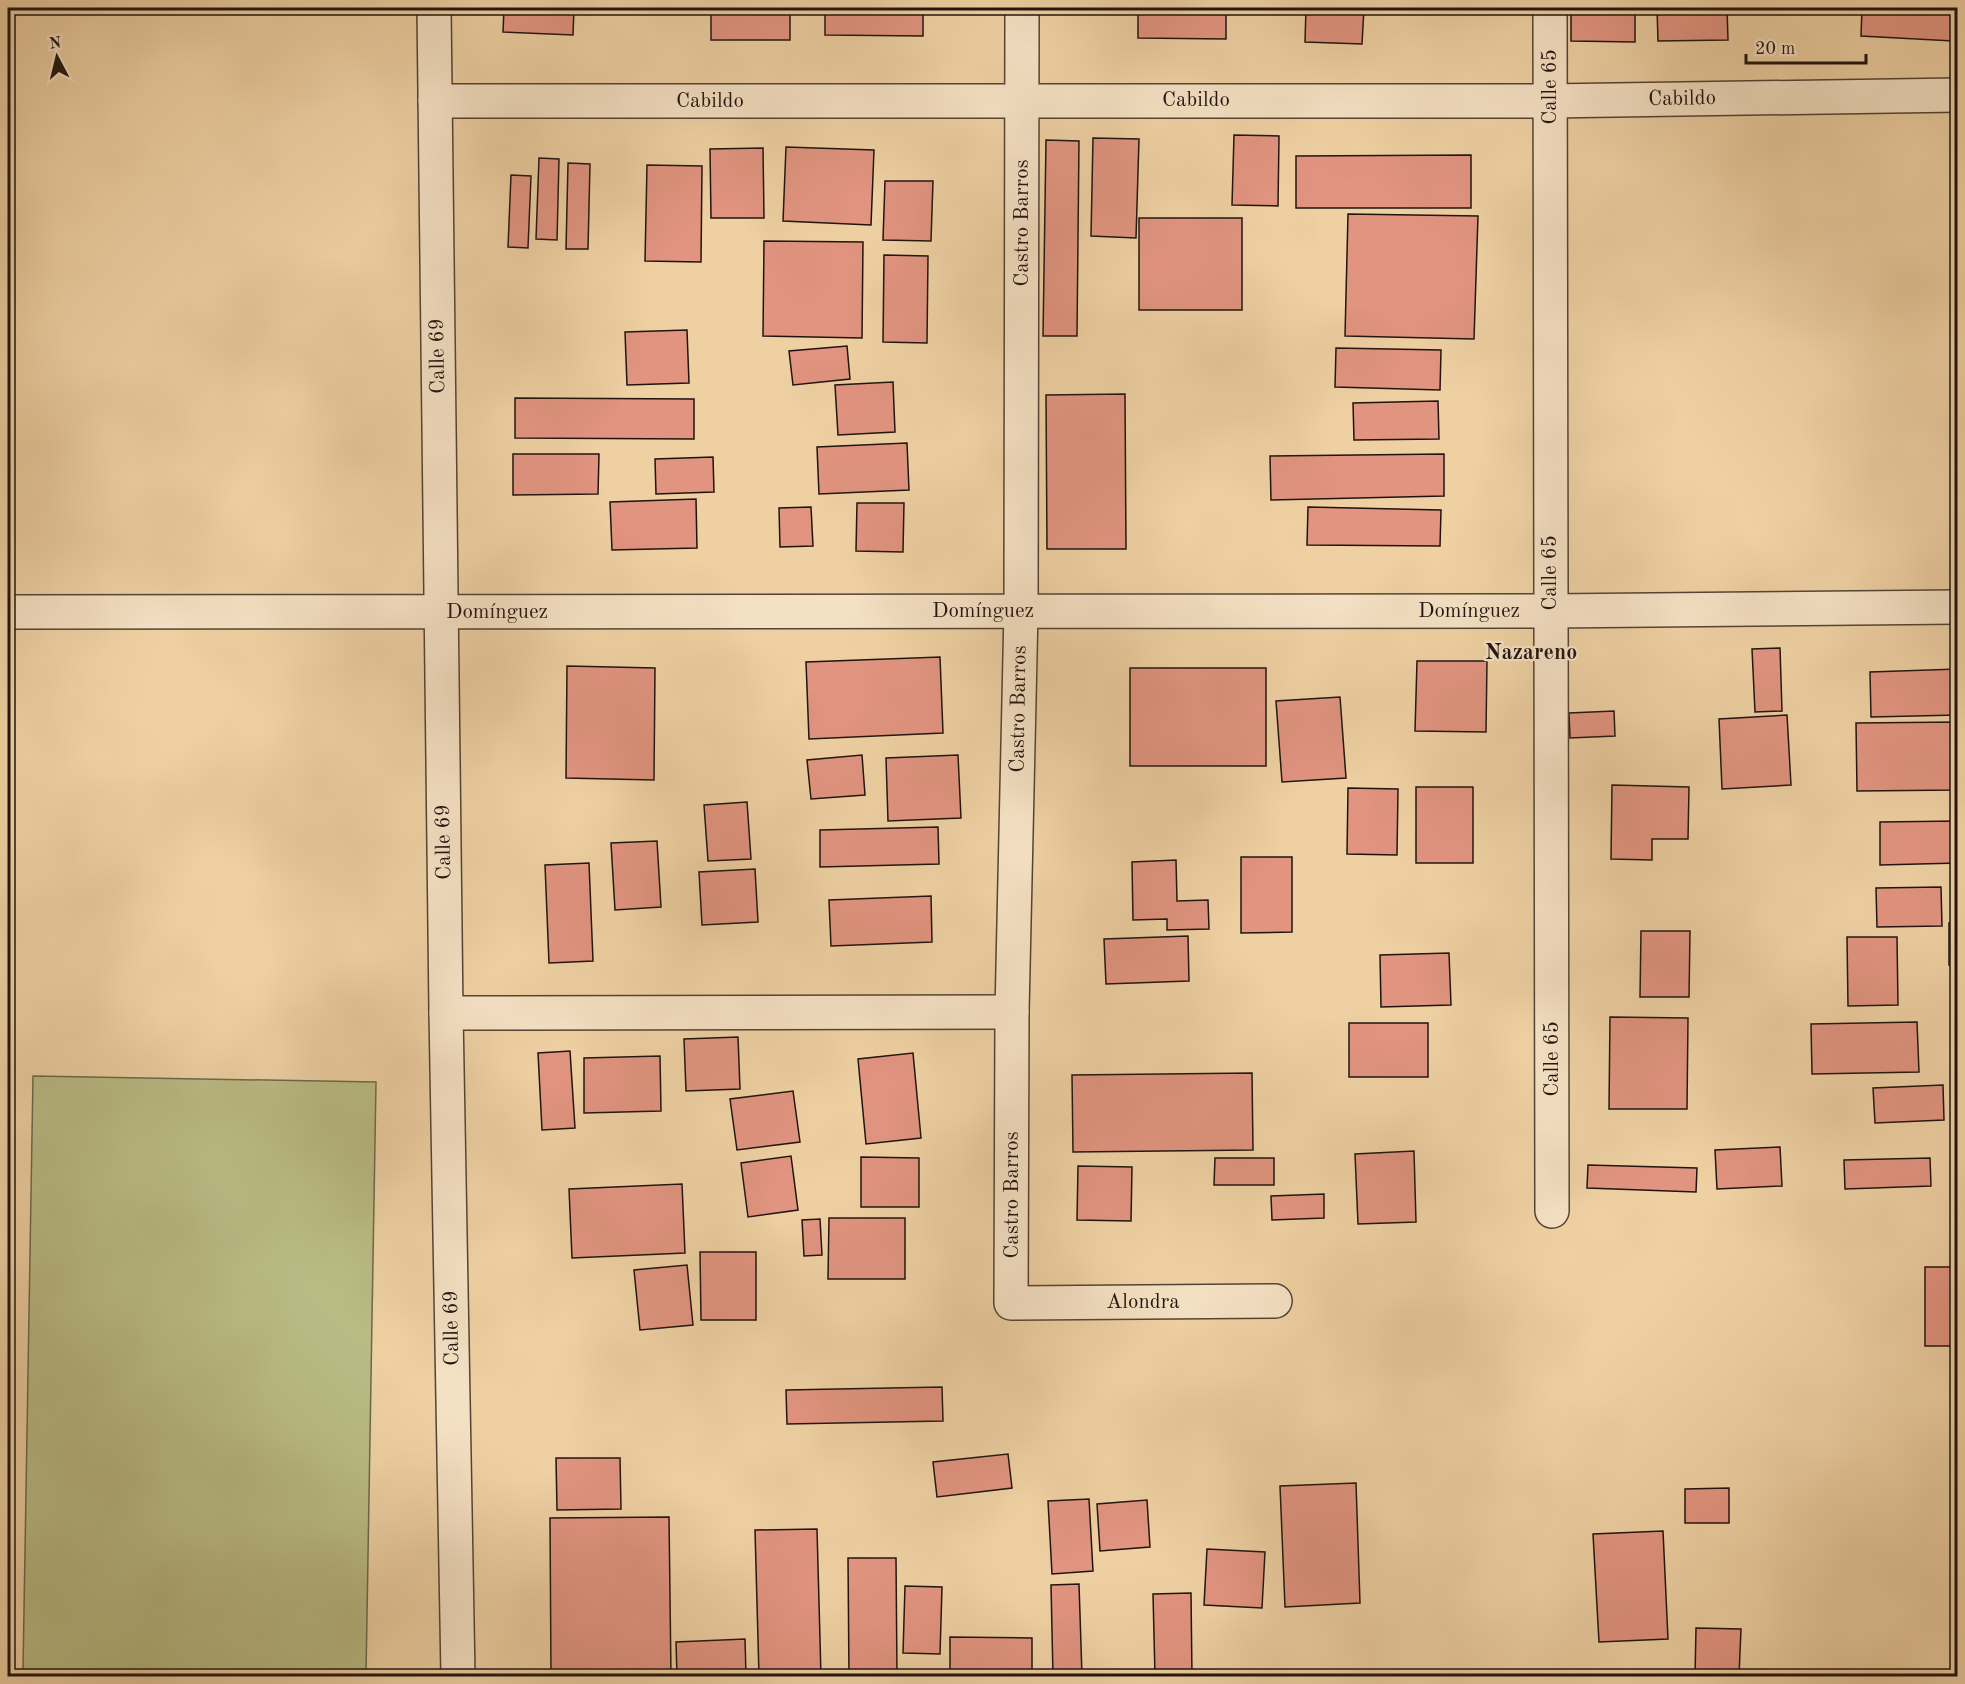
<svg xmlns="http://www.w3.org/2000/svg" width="1965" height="1684" viewBox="0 0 1965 1684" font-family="'Old Standard TT',serif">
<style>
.green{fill:#b9bb85;stroke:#6d684a;stroke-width:1.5}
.building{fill:#e19480;stroke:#21140f;stroke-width:1.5}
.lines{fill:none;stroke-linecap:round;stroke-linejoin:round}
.street-casing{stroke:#544334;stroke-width:36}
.street{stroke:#f4e0c3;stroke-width:33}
.labels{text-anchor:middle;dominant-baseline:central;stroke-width:4.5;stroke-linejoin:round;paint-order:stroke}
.street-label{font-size:21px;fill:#21140f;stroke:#f4e0c3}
.neighbourhood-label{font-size:22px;font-weight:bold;fill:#21140f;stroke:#f4e0c3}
</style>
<rect width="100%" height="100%" fill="#eed0a3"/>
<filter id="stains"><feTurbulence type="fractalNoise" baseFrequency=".00333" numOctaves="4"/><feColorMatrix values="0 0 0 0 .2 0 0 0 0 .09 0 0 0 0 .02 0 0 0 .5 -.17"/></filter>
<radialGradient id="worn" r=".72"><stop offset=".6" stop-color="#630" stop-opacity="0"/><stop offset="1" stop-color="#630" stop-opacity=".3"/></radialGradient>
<path class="green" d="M 33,1076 L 376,1082 L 366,1675 L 23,1670 Z"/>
<g class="building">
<path d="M 504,8 L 574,8 L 573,35 L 503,32 Z"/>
<path d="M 656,8 L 696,8 L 695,11 L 656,10 Z"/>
<rect x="711" y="8" width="79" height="32"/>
<path d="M 825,8 L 923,8 L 923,36 L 825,35 Z"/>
<path d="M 1138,8 L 1226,8 L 1226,39 L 1138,38 Z"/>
<path d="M 1306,8 L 1364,8 L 1362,44 L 1305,42 Z"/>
<path d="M 1571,8 L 1635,8 L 1635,42 L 1571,41 Z"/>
<path d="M 1657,8 L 1727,8 L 1728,40 L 1658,41 Z"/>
<path d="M 1862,8 L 1955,8 L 1953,41 L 1861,36 Z"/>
<path d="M 1234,135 L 1279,136 L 1278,206 L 1232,205 Z"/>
<path d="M 1093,138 L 1139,139 L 1136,238 L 1091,236 Z"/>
<path d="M 1046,140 L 1079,141 L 1077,336 L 1043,336 Z"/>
<path d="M 786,147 L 874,150 L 871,225 L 783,221 Z"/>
<path d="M 763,148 L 764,218 L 711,218 L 710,149 Z"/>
<path d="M 1471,155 L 1471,208 L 1296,208 L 1296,156 Z"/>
<path d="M 539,158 L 559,159 L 557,240 L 536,239 Z"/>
<path d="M 568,163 L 590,164 L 588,249 L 566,249 Z"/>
<path d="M 647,165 L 702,166 L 701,262 L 645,261 Z"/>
<path d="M 511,175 L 531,176 L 528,248 L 508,247 Z"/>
<path d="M 885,181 L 933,181 L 931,241 L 883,240 Z"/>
<path d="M 1348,214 L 1478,216 L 1474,339 L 1345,336 Z"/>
<rect x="1139" y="218" width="103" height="92"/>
<path d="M 764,241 L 863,242 L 862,338 L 763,336 Z"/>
<path d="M 884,255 L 928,256 L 927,343 L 883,342 Z"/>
<path d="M 687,330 L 689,383 L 627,385 L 625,332 Z"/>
<path d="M 847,346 L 850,379 L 793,385 L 789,351 Z"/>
<path d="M 1336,348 L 1441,350 L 1440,390 L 1335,387 Z"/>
<path d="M 893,382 L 895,432 L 838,435 L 835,385 Z"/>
<path d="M 1125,394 L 1126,549 L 1047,549 L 1046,395 Z"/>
<path d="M 515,398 L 694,399 L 694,439 L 515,438 Z"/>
<path d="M 1438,401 L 1439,439 L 1354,440 L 1353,403 Z"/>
<path d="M 907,443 L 909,490 L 819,494 L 817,447 Z"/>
<path d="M 513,454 L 599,454 L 598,494 L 513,495 Z"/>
<path d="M 1444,454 L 1444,496 L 1271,500 L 1270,456 Z"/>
<path d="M 713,457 L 714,492 L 656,494 L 655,459 Z"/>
<path d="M 696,499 L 697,548 L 612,550 L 610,502 Z"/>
<path d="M 857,503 L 904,503 L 903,552 L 856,551 Z"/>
<path d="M 811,507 L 813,546 L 780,547 L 779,508 Z"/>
<path d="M 1308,507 L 1441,510 L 1440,546 L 1307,545 Z"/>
<path d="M 1780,648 L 1782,711 L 1755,712 L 1752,649 Z"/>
<path d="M 940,657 L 943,733 L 809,739 L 806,662 Z"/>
<path d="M 1417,661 L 1487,661 L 1486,732 L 1415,731 Z"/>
<path d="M 567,666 L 655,668 L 654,780 L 566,778 Z"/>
<rect x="1130" y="668" width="136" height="98"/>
<path d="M 1958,669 L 1958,715 L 1871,717 L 1870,672 Z"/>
<path d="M 1340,697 L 1346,778 L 1282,782 L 1276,701 Z"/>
<path d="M 1614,711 L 1615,736 L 1570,738 L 1569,713 Z"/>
<path d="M 1787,715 L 1791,785 L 1722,789 L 1719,719 Z"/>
<path d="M 1958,722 L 1958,790 L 1857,791 L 1856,723 Z"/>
<path d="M 862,755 L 865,795 L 811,799 L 807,760 Z"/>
<path d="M 958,755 L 961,818 L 888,821 L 886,758 Z"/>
<path d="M 1612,785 L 1689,787 L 1688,839 L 1652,839 L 1652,860 L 1611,859 Z"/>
<rect x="1416" y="787" width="57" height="76"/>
<path d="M 1348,788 L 1398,789 L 1397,855 L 1347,854 Z"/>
<path d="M 747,802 L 751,859 L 708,861 L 704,805 Z"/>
<path d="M 1958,821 L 1958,863 L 1880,865 L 1880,822 Z"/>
<path d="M 938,827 L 939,864 L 820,867 L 820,830 Z"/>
<path d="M 657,841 L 661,907 L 615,910 L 611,843 Z"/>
<path d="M 1241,857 L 1292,857 L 1292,932 L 1241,933 Z"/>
<path d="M 1176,860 L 1177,901 L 1208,900 L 1209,929 L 1167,930 L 1167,919 L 1133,920 L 1132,862 Z"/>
<path d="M 589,863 L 593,961 L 549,963 L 545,865 Z"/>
<path d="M 755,869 L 758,922 L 702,925 L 699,872 Z"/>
<path d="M 1941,887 L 1942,926 L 1877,927 L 1876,888 Z"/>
<path d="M 931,896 L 932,942 L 831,946 L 829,900 Z"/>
<rect x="1949" y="923" width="9" height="42"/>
<path d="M 1641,931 L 1690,931 L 1689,997 L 1640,997 Z"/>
<path d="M 1188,936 L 1189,981 L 1106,984 L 1104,939 Z"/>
<path d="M 1847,937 L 1897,937 L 1898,1005 L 1848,1006 Z"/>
<path d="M 1449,953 L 1451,1005 L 1381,1007 L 1380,955 Z"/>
<path d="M 1610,1017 L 1688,1018 L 1687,1109 L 1609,1109 Z"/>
<path d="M 1917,1022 L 1919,1072 L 1812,1074 L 1811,1024 Z"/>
<rect x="1349" y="1023" width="79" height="54"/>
<path d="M 738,1037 L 740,1089 L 686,1091 L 684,1039 Z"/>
<path d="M 570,1051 L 575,1128 L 542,1130 L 538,1053 Z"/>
<path d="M 913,1053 L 921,1138 L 866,1144 L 858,1059 Z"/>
<path d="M 660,1056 L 661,1111 L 584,1113 L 584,1058 Z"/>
<path d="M 1252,1073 L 1253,1150 L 1073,1152 L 1072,1075 Z"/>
<path d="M 1943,1085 L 1944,1120 L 1875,1123 L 1873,1088 Z"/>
<path d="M 793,1091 L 800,1142 L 737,1150 L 730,1099 Z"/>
<path d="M 1780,1147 L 1782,1186 L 1717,1189 L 1715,1150 Z"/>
<path d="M 1414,1151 L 1416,1222 L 1358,1224 L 1355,1154 Z"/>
<path d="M 791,1156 L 798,1210 L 748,1217 L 741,1163 Z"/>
<path d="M 861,1157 L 919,1158 L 919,1207 L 861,1207 Z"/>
<path d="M 1215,1158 L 1274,1158 L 1274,1185 L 1214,1185 Z"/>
<path d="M 1930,1158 L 1931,1186 L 1845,1189 L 1844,1160 Z"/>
<path d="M 1588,1165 L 1697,1168 L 1696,1192 L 1587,1188 Z"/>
<path d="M 1078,1166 L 1132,1167 L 1131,1221 L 1077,1220 Z"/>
<path d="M 682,1184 L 685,1253 L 572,1258 L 569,1189 Z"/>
<path d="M 1324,1194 L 1324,1218 L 1272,1220 L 1271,1196 Z"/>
<path d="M 829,1218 L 905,1218 L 905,1279 L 828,1279 Z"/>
<path d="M 820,1219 L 822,1255 L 804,1256 L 802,1220 Z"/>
<path d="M 700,1252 L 756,1252 L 756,1320 L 701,1320 Z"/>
<path d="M 687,1265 L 693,1325 L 640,1330 L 634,1270 Z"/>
<rect x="1925" y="1267" width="33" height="79"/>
<path d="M 942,1387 L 943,1421 L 787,1424 L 786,1390 Z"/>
<path d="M 1008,1454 L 1012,1488 L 937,1497 L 933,1462 Z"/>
<path d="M 556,1458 L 620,1458 L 621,1509 L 557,1510 Z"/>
<path d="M 1356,1483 L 1360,1603 L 1285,1607 L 1280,1486 Z"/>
<path d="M 1729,1488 L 1729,1523 L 1685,1523 L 1685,1489 Z"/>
<path d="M 1089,1499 L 1093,1571 L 1052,1574 L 1048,1501 Z"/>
<path d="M 1147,1500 L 1150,1547 L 1100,1551 L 1097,1504 Z"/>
<path d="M 1958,1504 L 1958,1635 L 1955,1635 L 1951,1505 Z"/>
<path d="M 669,1517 L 671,1676 L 551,1676 L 550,1518 Z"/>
<path d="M 817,1529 L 821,1676 L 759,1676 L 755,1530 Z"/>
<path d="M 1663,1531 L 1668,1639 L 1599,1642 L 1593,1534 Z"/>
<path d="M 1207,1549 L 1265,1552 L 1262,1608 L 1204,1605 Z"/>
<path d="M 848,1558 L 896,1558 L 897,1676 L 849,1676 Z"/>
<path d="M 1079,1584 L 1082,1676 L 1053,1676 L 1051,1585 Z"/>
<path d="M 905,1586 L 942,1587 L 940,1654 L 903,1653 Z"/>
<path d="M 1191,1593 L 1192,1676 L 1155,1676 L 1153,1594 Z"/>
<path d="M 1696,1628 L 1741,1629 L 1739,1676 L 1695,1676 Z"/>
<path d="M 950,1637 L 1032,1638 L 1032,1676 L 950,1676 Z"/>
<path d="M 745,1639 L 746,1676 L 677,1676 L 676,1642 Z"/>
</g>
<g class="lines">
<g class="street-casing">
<g id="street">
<path d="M 434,8 L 446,1013 L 458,1676"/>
<path d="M 1022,8 L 1021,611 L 1012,1012 L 1011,1303 L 1275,1301"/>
<path d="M 1550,8 L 1552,1211"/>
<path d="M 435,101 L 1549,101 L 1958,95"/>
<path d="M 8,612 L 1550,611 L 1958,607"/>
<path d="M 446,1013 L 1012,1012"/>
</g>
</g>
<use href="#street" class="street"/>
</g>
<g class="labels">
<g class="street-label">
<text transform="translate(1550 87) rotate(-90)">Calle 65</text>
<text transform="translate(1682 99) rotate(-1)">Cabildo</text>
<text x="1196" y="100">Cabildo</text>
<text x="710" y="101">Cabildo</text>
<text transform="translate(1022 223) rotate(-90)">Castro Barros</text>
<text transform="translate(438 356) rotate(-91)">Calle 69</text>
<text transform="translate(1550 573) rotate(-90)">Calle 65</text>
<text x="983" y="611">Domínguez</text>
<text x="1469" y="611">Domínguez</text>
<text x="497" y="612">Domínguez</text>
<text transform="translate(1019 709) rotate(-89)">Castro Barros</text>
<text transform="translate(444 842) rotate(-91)">Calle 69</text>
<text transform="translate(1552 1059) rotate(-90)">Calle 65</text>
<text transform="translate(1012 1195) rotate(-90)">Castro Barros</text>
<text x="1143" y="1302">Alondra</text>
<text transform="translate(452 1328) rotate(-91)">Calle 69</text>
</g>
<g class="neighbourhood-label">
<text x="1531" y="653">Nazareno</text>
</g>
</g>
<rect width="1965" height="1684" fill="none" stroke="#eed0a3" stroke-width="30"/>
<rect x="9" y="9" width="1947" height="1666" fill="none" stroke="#21140f" stroke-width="3"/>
<rect x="15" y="15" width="1935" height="1654" fill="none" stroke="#21140f" stroke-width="1.5"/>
<g transform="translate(57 57) rotate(353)" stroke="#f4e0c3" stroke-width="4.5" paint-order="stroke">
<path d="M0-4.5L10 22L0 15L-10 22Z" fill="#21140f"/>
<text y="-9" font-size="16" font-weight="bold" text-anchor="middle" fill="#21140f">N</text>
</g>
<path d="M1746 54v9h120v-9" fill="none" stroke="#21140f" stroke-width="3"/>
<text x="1755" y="54" font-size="18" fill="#21140f" stroke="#f4e0c3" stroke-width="4.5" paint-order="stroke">20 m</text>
<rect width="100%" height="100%" filter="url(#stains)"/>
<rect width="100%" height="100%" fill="url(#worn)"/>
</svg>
